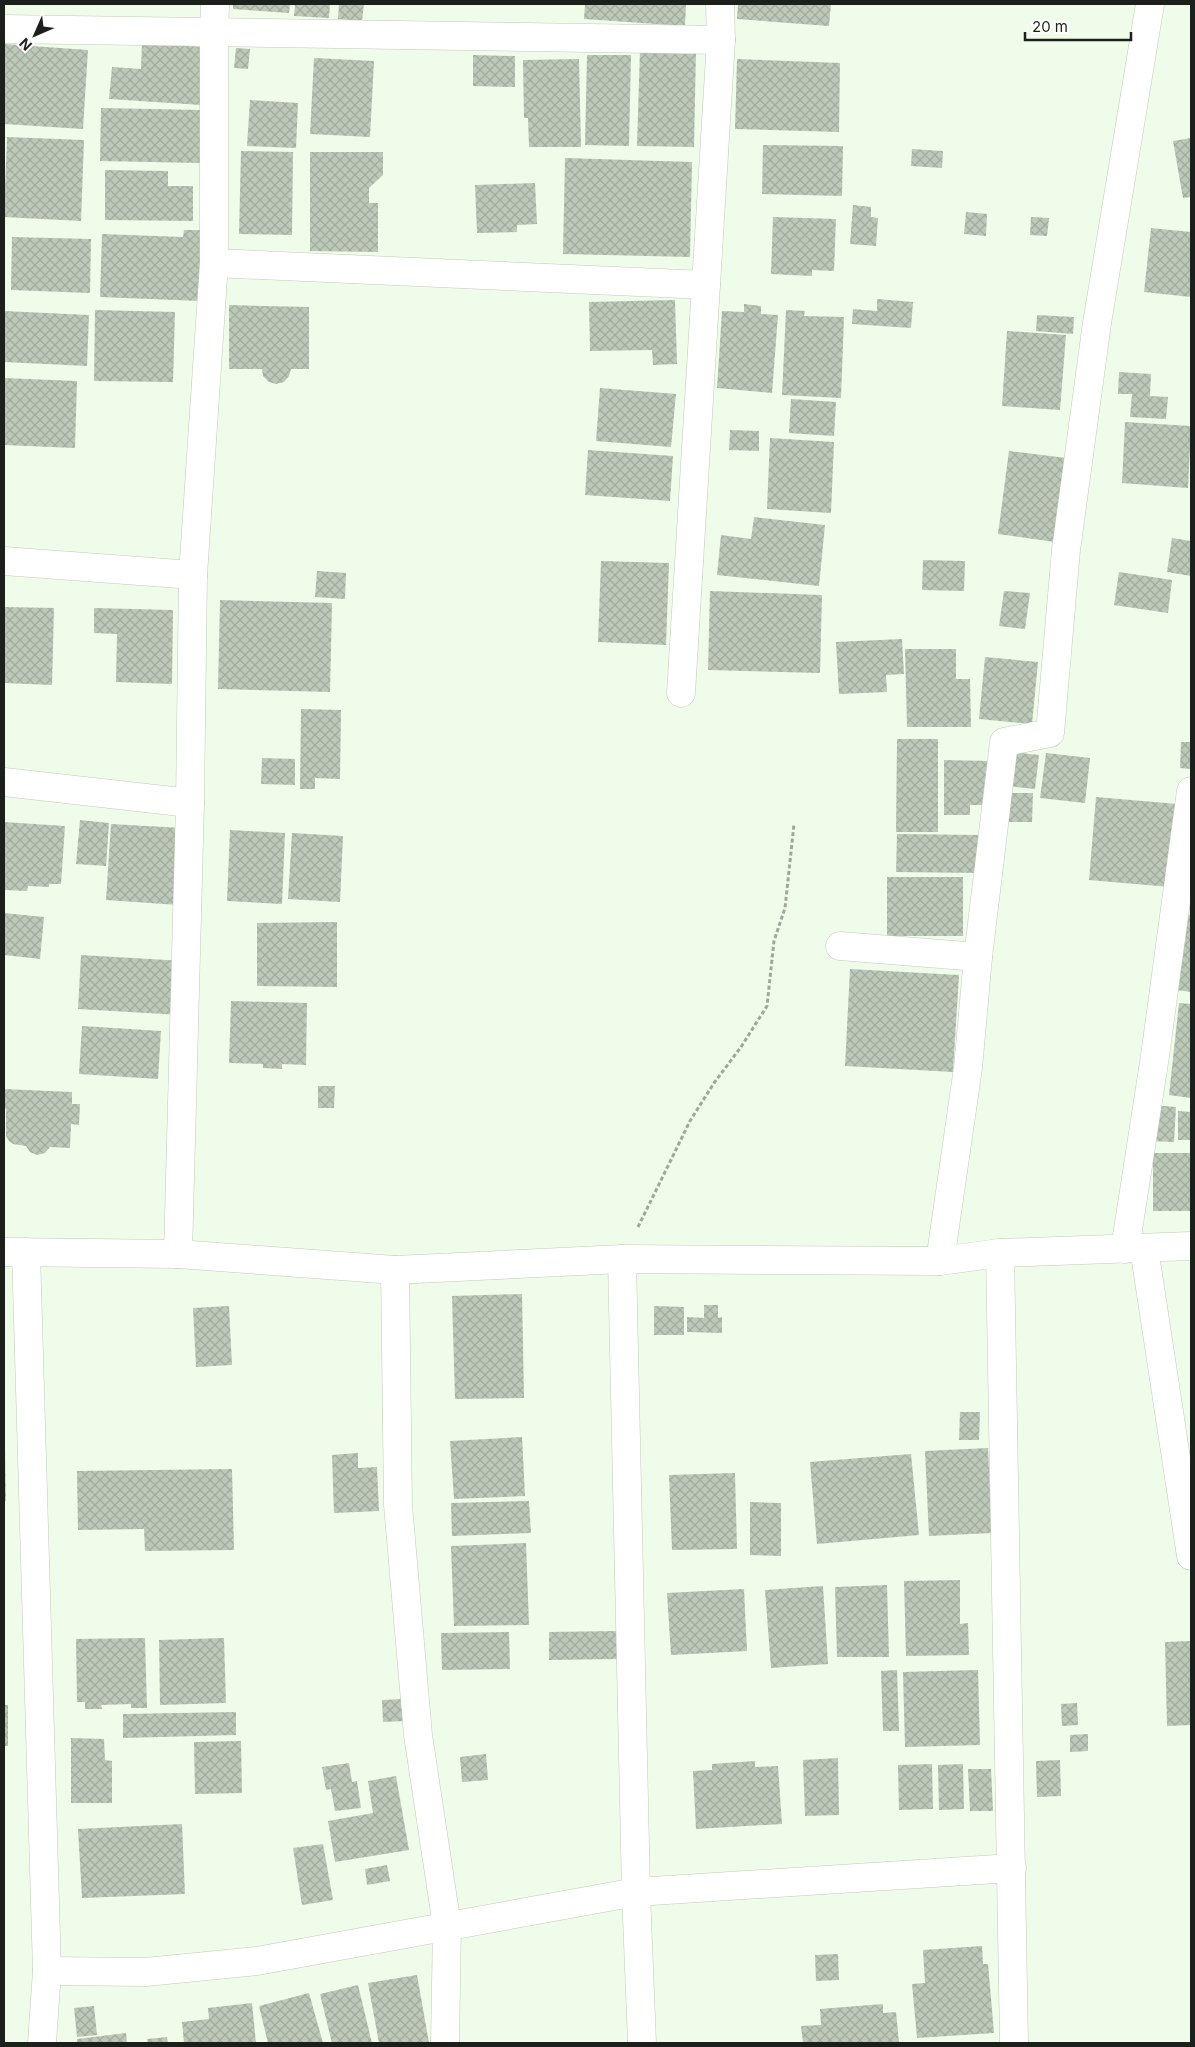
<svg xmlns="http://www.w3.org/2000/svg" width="1195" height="2047" viewBox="0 0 1195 2047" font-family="Inter,sans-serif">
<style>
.building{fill:url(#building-cross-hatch)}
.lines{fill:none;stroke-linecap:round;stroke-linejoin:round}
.street-casing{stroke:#bfcbb9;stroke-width:29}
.secondary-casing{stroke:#bfcbb9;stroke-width:29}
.path{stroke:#9ea799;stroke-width:3;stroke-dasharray:4 2.5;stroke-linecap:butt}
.street{stroke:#fff;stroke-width:28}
.secondary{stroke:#fff;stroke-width:28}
</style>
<defs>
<pattern id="building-cross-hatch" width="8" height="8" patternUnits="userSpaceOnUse" patternTransform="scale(1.25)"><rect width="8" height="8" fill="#bdc9b8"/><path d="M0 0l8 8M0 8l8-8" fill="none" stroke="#a2ac9e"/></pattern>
</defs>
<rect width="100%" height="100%" fill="#f0fcea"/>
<g class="building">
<path d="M 233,4 L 290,4 L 289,13 L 233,9 Z"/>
<path d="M 295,4 L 330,4 L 329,18 L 294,16 Z"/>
<path d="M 339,4 L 364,4 L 362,21 L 338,19 Z"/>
<path d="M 585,4 L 686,4 L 685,26 L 584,19 Z"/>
<path d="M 738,4 L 831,4 L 829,26 L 737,19 Z"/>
<path d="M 142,43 L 204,47 L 201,105 L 109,99 L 112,67 L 141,69 Z"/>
<path d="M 4,44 L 88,50 L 83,129 L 4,124 Z"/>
<path d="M 236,48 L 250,49 L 248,69 L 234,68 Z"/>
<path d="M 640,49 L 696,51 L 694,147 L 637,146 Z"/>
<path d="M 473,55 L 515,56 L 515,87 L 473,86 Z"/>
<path d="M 587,55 L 631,55 L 629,146 L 585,145 Z"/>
<path d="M 314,58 L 374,61 L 370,137 L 310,134 Z"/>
<path d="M 579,59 L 581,147 L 529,147 L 528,118 L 524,118 L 523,60 Z"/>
<path d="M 737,59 L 840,63 L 839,132 L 735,129 Z"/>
<path d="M 250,100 L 298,103 L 296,148 L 247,146 Z"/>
<path d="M 101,108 L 201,110 L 200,163 L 100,161 Z"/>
<path d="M 7,137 L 84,140 L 81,221 L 4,217 Z"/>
<path d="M 1191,138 L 1191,197 L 1183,198 L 1173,141 Z"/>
<path d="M 763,145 L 843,146 L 842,196 L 762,194 Z"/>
<path d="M 912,149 L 943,151 L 942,168 L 911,166 Z"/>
<path d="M 241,151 L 293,152 L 292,235 L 239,234 Z"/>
<path d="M 310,152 L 383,152 L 383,175 L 369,188 L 369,203 L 378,203 L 378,252 L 310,251 Z"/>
<path d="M 565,158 L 692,162 L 690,257 L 563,254 Z"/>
<path d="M 105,170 L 168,171 L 168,186 L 193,186 L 193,221 L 105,220 Z"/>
<path d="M 535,183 L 537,224 L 517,225 L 517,232 L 477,233 L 475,185 Z"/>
<path d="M 853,205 L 871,207 L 871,217 L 878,218 L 876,246 L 850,244 Z"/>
<path d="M 966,212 L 987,214 L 986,236 L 964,234 Z"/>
<path d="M 773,217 L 836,219 L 834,271 L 812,270 L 812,276 L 771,274 Z"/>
<path d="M 1031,217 L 1049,218 L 1047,236 L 1030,235 Z"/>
<path d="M 1151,228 L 1191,232 L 1191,297 L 1144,292 Z"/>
<path d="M 184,230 L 203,230 L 200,301 L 100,297 L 102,234 L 183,237 Z"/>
<path d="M 12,237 L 91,239 L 90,293 L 11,290 Z"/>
<path d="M 877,299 L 913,302 L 911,328 L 852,324 L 853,309 L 877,311 Z"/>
<path d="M 675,300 L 677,364 L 653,365 L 652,350 L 590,351 L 589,302 Z"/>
<path d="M 744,304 L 761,306 L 761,314 L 778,315 L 772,393 L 717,388 L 722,311 L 744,312 Z"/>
<path d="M 229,305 L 309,307 L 309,369 L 291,369 L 289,376 L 284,382 L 276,384 L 269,382 L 263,376 L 262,369 L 229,369 Z"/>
<path d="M 95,310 L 175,312 L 173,382 L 94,381 Z"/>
<path d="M 786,310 L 805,311 L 804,316 L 844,317 L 841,398 L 782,395 Z"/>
<path d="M 4,311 L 89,315 L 87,366 L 4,362 Z"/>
<path d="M 1037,315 L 1074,317 L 1073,334 L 1036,331 Z"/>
<path d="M 1007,331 L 1066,335 L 1060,410 L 1002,406 Z"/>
<path d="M 1119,372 L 1151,374 L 1150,396 L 1168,397 L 1166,419 L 1130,417 L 1132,394 L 1118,394 Z"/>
<path d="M 4,378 L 77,381 L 75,448 L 4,445 Z"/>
<path d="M 600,388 L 676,394 L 671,447 L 596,441 Z"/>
<path d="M 791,399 L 836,402 L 834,436 L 789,433 Z"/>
<path d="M 1125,422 L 1191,426 L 1188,488 L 1122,483 Z"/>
<path d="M 730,430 L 759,431 L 759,451 L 729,450 Z"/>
<path d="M 770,438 L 834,442 L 831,513 L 767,509 Z"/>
<path d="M 588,450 L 673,456 L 670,501 L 585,495 Z"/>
<path d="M 1009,451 L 1066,458 L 1055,542 L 998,534 Z"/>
<path d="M 754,517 L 825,525 L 819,586 L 717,575 L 721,535 L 751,539 Z"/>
<path d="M 1172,538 L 1191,541 L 1191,576 L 1167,572 Z"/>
<path d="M 923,560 L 965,561 L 964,591 L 922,590 Z"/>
<path d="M 601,561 L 669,563 L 666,645 L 598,642 Z"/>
<path d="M 317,571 L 346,573 L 345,599 L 315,597 Z"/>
<path d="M 1119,572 L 1172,580 L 1168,613 L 1114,605 Z"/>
<path d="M 710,591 L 822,595 L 820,673 L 708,670 Z"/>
<path d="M 1004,591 L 1030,593 L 1025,629 L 999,626 Z"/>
<path d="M 220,600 L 332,603 L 330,692 L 218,689 Z"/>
<path d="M 4,607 L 54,608 L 52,685 L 4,683 Z"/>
<path d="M 94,608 L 173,610 L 172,684 L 116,682 L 117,634 L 94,633 Z"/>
<path d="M 902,639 L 904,674 L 886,675 L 887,692 L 839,694 L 836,642 Z"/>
<path d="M 905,649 L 956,649 L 956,679 L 970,679 L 971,727 L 907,727 Z"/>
<path d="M 985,657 L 1038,662 L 1032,724 L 979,719 Z"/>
<path d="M 301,709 L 341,710 L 340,779 L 315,778 L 315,789 L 300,789 Z"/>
<path d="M 897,739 L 938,739 L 938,832 L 896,832 Z"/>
<path d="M 1181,742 L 1191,742 L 1191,769 L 1180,768 Z"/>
<path d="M 1012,752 L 1039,755 L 1035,789 L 1008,786 Z"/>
<path d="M 1046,753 L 1090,758 L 1085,803 L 1040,798 Z"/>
<path d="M 262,758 L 295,759 L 295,785 L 261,784 Z"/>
<path d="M 944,760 L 990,761 L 990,805 L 970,805 L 970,815 L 944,815 Z"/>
<path d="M 1007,793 L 1033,793 L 1032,822 L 1007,822 Z"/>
<path d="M 1096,797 L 1177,804 L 1170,887 L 1089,880 Z"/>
<path d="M 80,820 L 109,823 L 106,866 L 76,864 Z"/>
<path d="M 4,822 L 65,826 L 61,884 L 49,884 L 49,887 L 28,886 L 27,891 L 4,890 Z"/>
<path d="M 111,824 L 183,828 L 179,905 L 106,900 Z"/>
<path d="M 230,830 L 285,833 L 282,904 L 227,901 Z"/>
<path d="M 292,833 L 343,836 L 340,902 L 288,899 Z"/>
<path d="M 897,834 L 979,835 L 979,873 L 896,872 Z"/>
<rect x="887" y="877" width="76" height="59"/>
<path d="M 4,913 L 44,917 L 40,959 L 4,955 Z"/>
<path d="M 1183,914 L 1191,915 L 1191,992 L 1177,990 Z"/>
<path d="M 337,922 L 337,987 L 257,986 L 257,923 Z"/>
<path d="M 81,955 L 184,961 L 181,1015 L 78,1009 Z"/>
<path d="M 850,969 L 959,975 L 953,1072 L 845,1066 Z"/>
<path d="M 231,1001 L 307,1003 L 306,1065 L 282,1064 L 282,1069 L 263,1068 L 263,1064 L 229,1063 Z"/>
<path d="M 1179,1003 L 1191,1004 L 1191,1098 L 1169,1095 Z"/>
<path d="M 82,1026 L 161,1031 L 158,1079 L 79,1074 Z"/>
<path d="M 318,1086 L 335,1086 L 334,1108 L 318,1108 Z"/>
<path d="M 4,1089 L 72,1092 L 72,1104 L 80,1104 L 79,1125 L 71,1124 L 70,1148 L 50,1147 L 45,1153 L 37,1155 L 30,1152 L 26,1146 L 13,1144 L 9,1141 L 6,1136 L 6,1109 L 4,1108 Z"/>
<path d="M 1153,1105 L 1176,1107 L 1174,1142 L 1150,1141 Z"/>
<path d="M 1178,1111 L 1191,1112 L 1191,1140 L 1178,1140 Z"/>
<rect x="1153" y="1153" width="38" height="58"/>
<path d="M 522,1294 L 524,1398 L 455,1399 L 452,1296 Z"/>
<path d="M 704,1305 L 718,1305 L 718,1318 L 722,1317 L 722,1333 L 687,1332 L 687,1317 L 704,1318 Z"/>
<path d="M 229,1306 L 232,1365 L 196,1367 L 193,1308 Z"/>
<path d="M 654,1306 L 684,1307 L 684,1335 L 654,1335 Z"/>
<path d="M 960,1412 L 980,1412 L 979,1440 L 959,1440 Z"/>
<path d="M 522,1437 L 525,1496 L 454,1499 L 450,1441 Z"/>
<path d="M 4,1448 L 5,1448 L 6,1501 L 4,1501 Z"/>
<path d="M 988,1448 L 992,1533 L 929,1536 L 925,1451 Z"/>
<path d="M 358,1453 L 358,1468 L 377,1467 L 379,1511 L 334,1513 L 332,1455 Z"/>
<path d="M 911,1454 L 919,1535 L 817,1544 L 810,1462 Z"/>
<path d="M 232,1469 L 234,1550 L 145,1551 L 144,1529 L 78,1530 L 77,1471 Z"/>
<path d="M 735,1473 L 737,1549 L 672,1550 L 669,1475 Z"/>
<path d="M 529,1501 L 531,1533 L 452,1536 L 451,1503 Z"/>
<path d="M 750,1502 L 781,1503 L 781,1556 L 750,1555 Z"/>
<path d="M 526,1543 L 529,1625 L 454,1626 L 451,1546 Z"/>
<path d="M 960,1580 L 960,1624 L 968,1623 L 969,1655 L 906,1656 L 904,1581 Z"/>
<path d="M 887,1585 L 889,1657 L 837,1657 L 835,1587 Z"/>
<path d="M 823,1586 L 828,1664 L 771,1668 L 765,1590 Z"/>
<path d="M 744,1589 L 747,1651 L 671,1655 L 667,1593 Z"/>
<path d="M 617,1631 L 618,1659 L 549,1660 L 549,1632 Z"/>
<path d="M 509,1632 L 510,1669 L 442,1670 L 441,1633 Z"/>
<path d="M 145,1638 L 147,1708 L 131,1708 L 131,1704 L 101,1705 L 102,1709 L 85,1709 L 85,1702 L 77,1702 L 76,1639 Z"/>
<path d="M 224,1638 L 226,1703 L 160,1705 L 159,1640 Z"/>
<path d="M 1191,1641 L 1191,1725 L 1167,1726 L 1165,1642 Z"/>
<path d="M 897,1670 L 899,1731 L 883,1731 L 881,1671 Z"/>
<path d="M 978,1670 L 980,1745 L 905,1747 L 903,1672 Z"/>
<path d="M 402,1699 L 404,1721 L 383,1722 L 382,1700 Z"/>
<path d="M 1077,1703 L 1078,1725 L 1062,1726 L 1061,1704 Z"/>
<rect x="4" y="1705" width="4" height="41"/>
<path d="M 236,1712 L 236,1735 L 123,1738 L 123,1714 Z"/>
<path d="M 1088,1734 L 1088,1751 L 1070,1752 L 1070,1735 Z"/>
<path d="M 71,1738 L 104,1739 L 105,1760 L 112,1761 L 112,1803 L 71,1803 Z"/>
<path d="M 241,1741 L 242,1793 L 195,1794 L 194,1742 Z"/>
<path d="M 486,1754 L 488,1780 L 462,1782 L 460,1757 Z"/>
<path d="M 838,1758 L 839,1815 L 805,1816 L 803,1760 Z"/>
<path d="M 1060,1760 L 1061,1796 L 1037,1797 L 1036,1761 Z"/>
<path d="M 755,1761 L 755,1767 L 778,1766 L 782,1824 L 696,1829 L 693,1771 L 712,1770 L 712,1764 Z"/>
<path d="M 349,1763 L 352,1782 L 357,1781 L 361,1808 L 335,1811 L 331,1789 L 326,1790 L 322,1767 Z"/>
<path d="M 932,1764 L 933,1809 L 899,1810 L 898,1765 Z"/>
<path d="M 963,1764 L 964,1809 L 939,1810 L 938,1765 Z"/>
<path d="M 968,1769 L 991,1769 L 993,1811 L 970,1811 Z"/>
<path d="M 396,1776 L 409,1850 L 335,1862 L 328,1821 L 373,1813 L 368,1781 Z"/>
<path d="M 182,1824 L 185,1894 L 82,1898 L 78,1829 Z"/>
<path d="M 323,1844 L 333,1900 L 302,1905 L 293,1848 Z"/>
<path d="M 387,1865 L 390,1881 L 367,1885 L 365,1869 Z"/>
<path d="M 982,1946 L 983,1964 L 988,1964 L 994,2033 L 917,2038 L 912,1984 L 925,1983 L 923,1950 Z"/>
<path d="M 838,1954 L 839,1980 L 816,1981 L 815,1955 Z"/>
<path d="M 417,1975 L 429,2043 L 379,2043 L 368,1983 Z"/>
<path d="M 358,1985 L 372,2043 L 332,2043 L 320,1994 Z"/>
<path d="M 309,1993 L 323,2043 L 268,2043 L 259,2006 Z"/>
<path d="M 252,2003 L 256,2043 L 184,2043 L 182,2022 L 209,2019 L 208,2008 Z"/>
<path d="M 883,2004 L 883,2013 L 896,2012 L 899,2043 L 803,2043 L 801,2026 L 821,2025 L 820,2009 Z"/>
<path d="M 94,2006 L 97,2035 L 77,2037 L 74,2008 Z"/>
<path d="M 126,2033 L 127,2043 L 77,2043 L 77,2039 Z"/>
<path d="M 167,2037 L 168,2043 L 148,2043 L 147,2039 Z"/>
</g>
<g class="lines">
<g class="street-casing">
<g id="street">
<path d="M 4,29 L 721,40"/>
<path d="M 214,263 L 706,285"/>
<path d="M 4,561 L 193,575"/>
<path d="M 681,693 L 721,40 L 720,4"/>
<path d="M 4,782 L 190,803"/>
<path d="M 840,946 L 978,957"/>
<path d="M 1144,1248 L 1191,1556"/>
<path d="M 1125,1249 L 1155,1056 L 1191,791"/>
<path d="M 26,1252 L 47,1971 L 42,2043"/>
<path d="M 1000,1253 L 1014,2043"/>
<path d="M 178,1254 L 190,803 L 193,575 L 214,263 L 214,32 L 215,4"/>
<path d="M 622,1259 L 636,1892 L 642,2043"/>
<path d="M 940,1261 L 968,1068 L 978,957 L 1004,742 L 1050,733 L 1066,550 L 1097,323 L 1150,4"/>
<path d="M 395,1270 L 398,1505 L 418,1735 L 447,1926 L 445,2043"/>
<path d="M 47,1971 L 146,1972 L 257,1961 L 636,1892 L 1012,1868"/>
</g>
</g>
<g class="secondary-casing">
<path id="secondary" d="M 4,1252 L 178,1254 L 395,1270 L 622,1259 L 940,1261 L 1000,1253 L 1191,1246"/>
</g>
<path class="path" d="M 638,1227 L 690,1121 L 714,1083 L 741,1047 L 767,1006 L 774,941 L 785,908 L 794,824"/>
<use href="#street" class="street"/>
<use href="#secondary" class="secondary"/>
</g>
<rect width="1195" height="2047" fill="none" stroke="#1c201a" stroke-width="10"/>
<g transform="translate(35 35) rotate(225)" stroke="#ffffff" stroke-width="4" paint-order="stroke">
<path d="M0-4L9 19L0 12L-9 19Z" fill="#1c201a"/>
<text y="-8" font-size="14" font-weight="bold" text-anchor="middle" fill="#1c201a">N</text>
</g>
<path d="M1025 32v8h106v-8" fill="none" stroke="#1c201a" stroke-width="2.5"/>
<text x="1032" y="32" font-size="15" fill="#1c201a" stroke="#ffffff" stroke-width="4" paint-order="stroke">20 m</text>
</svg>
